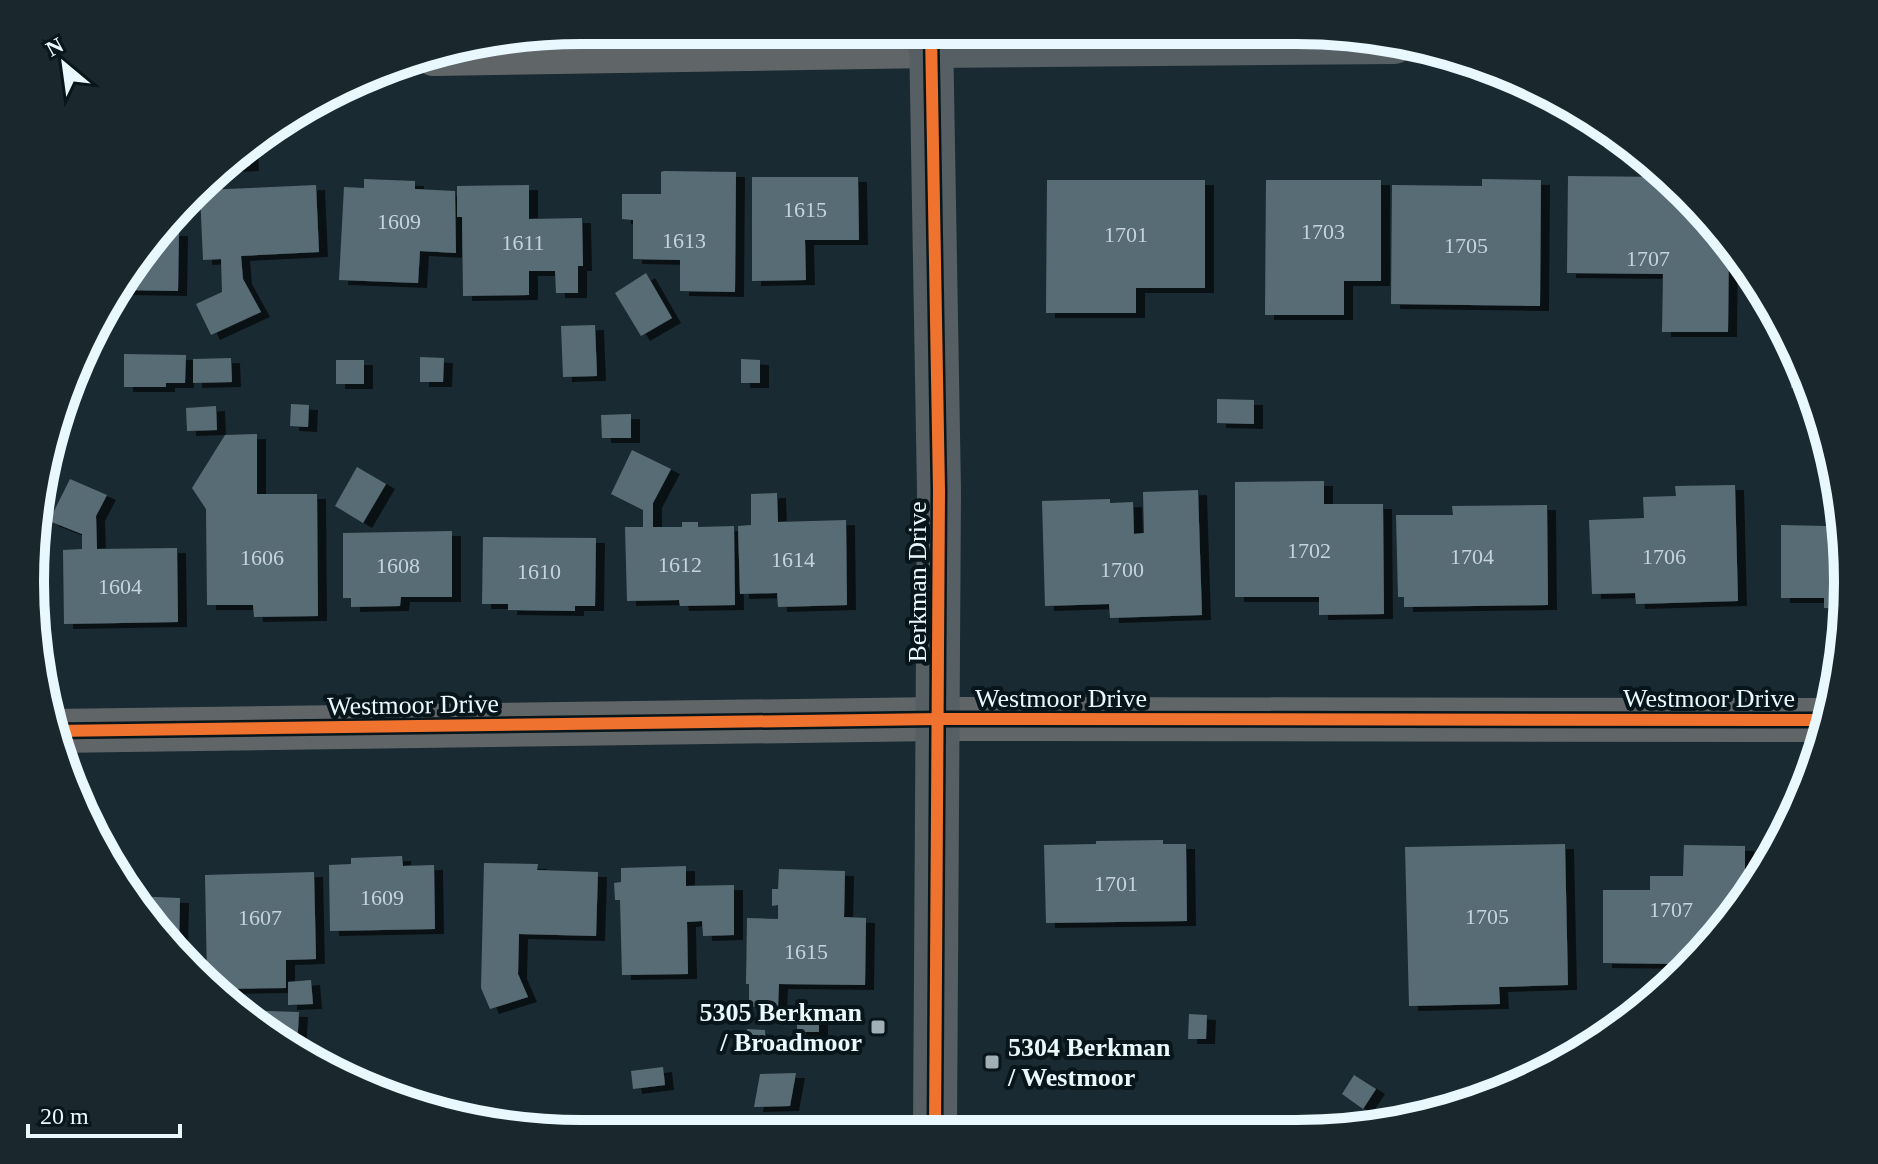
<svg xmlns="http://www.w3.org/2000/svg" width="1878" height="1164" viewBox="0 0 1878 1164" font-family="Georgia,serif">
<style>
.building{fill:#596c75;filter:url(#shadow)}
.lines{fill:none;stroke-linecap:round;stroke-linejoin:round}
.street{stroke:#606668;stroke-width:44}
.secondary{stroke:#565f64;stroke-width:44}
.cycleway-casing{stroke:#08151b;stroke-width:17}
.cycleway{stroke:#ef722f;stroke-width:12}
.poi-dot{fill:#a1afb7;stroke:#08151b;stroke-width:3}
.labels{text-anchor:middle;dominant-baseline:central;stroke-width:8;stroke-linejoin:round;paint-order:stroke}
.number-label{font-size:22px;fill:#c5d4dc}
.street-label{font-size:26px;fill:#e9f7fe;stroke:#08151b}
.poi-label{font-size:26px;font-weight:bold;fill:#e9f7fe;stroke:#08151b;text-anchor:end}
.rim{fill:none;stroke:#e9f7fe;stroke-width:10}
</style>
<defs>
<filter id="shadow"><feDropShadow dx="9" dy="5" stdDeviation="0" flood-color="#0009"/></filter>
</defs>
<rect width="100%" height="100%" fill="#1a2a32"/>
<g class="building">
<path d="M 249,148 L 250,166 L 228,167 Z"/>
<path d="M 664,171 L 736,172 L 735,292 L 680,291 L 680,260 L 633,259 L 633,220 L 622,219 L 622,194 L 661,194 L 661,172 Z"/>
<path d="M 1568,176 L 1667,177 L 1711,218 L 1729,243 L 1728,332 L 1662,332 L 1663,274 L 1567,273 Z"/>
<path d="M 752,177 L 858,177 L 859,240 L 805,240 L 806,280 L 752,281 Z"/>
<path d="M 364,179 L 415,181 L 415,189 L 455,191 L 456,253 L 420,251 L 418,283 L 339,280 L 344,187 L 364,188 Z"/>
<path d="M 1482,179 L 1541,180 L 1540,306 L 1391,304 L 1392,185 L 1482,186 Z"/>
<path d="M 1047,180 L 1205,180 L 1205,288 L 1136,288 L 1136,313 L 1046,313 Z"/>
<path d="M 1266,180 L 1381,180 L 1381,281 L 1344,281 L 1344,315 L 1265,315 Z"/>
<path d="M 316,185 L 319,252 L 241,256 L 243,279 L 261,312 L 211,335 L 196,304 L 222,292 L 221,259 L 203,260 L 200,193 L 204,190 Z"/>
<path d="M 529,185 L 529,219 L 582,218 L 583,266 L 578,266 L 578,293 L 556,293 L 555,271 L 529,271 L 529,295 L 463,296 L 462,217 L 457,217 L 457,186 Z"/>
<path d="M 160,231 L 179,231 L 178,291 L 120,290 L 144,246 Z"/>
<path d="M 646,273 L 672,318 L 641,336 L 615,293 Z"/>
<path d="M 595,325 L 597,376 L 563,377 L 561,326 Z"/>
<path d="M 124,354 L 186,355 L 185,383 L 166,383 L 166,387 L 124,387 Z"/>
<path d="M 420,357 L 444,358 L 443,382 L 420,382 Z"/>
<path d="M 231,358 L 232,382 L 193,383 L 193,359 Z"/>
<path d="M 741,359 L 760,360 L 760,383 L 741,383 Z"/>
<rect x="336" y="360" width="28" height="24"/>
<path d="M 1790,364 L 1800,364 L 1811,388 L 1791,388 Z"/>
<path d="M 1217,399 L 1254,400 L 1254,424 L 1217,423 Z"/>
<path d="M 291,404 L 309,405 L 308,427 L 290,426 Z"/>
<path d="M 216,406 L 217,430 L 187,431 L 186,408 Z"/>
<path d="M 631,414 L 631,438 L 602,438 L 601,415 Z"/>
<path d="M 257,434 L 257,494 L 317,494 L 318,616 L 254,617 L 253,605 L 207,605 L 206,509 L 192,488 L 225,435 Z"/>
<path d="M 632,450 L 671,469 L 653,503 L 653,527 L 682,527 L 682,522 L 698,522 L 698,527 L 734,526 L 735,605 L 680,606 L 679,600 L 627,601 L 625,527 L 643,527 L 643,510 L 611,494 Z"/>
<path d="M 357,467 L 386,484 L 363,523 L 335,506 Z"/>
<path d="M 70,479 L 107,495 L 96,516 L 97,549 L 177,548 L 178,622 L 64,624 L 63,550 L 82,549 L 82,534 L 49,521 Z"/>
<path d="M 1324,481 L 1324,504 L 1383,504 L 1384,614 L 1319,615 L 1319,597 L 1235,597 L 1235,482 Z"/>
<path d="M 1735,485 L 1738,601 L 1636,604 L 1635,593 L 1592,594 L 1589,520 L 1644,518 L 1643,497 L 1676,496 L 1675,486 Z"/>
<path d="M 1198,490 L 1202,615 L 1110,618 L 1109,604 L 1045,606 L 1042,501 L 1110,499 L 1110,503 L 1133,502 L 1134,534 L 1144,533 L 1143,492 Z"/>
<path d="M 777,493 L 778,522 L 846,520 L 847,605 L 778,607 L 777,593 L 740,594 L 738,526 L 751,525 L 751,494 Z"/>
<path d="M 1547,505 L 1548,605 L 1404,607 L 1404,597 L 1398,597 L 1396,515 L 1453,515 L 1452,506 Z"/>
<path d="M 1827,523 L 1844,524 L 1846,608 L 1824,608 L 1824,598 L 1781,598 L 1781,525 L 1826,526 Z"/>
<path d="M 452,531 L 452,597 L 401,597 L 400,606 L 351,607 L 351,598 L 343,598 L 343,533 Z"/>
<path d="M 483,537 L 596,538 L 595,606 L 575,606 L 575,611 L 508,610 L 508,604 L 482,604 Z"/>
<path d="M 1163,840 L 1163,844 L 1186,844 L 1187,921 L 1046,923 L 1044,845 L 1096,844 L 1096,841 Z"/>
<path d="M 1565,844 L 1568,985 L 1499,987 L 1500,1004 L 1409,1006 L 1405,847 Z"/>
<path d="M 1684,845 L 1745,846 L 1745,900 L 1734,918 L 1678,978 L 1678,964 L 1603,963 L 1603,890 L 1650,890 L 1650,876 L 1683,876 Z"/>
<path d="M 402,856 L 403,866 L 434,865 L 435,929 L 330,931 L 329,865 L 351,864 L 351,858 Z"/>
<path d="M 484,863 L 538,864 L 537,870 L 598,872 L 596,936 L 519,934 L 518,974 L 528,997 L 490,1009 L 481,988 Z"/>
<path d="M 686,866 L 686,886 L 734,885 L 734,935 L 703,936 L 702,921 L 687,922 L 688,974 L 622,975 L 620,900 L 615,900 L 614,883 L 621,882 L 621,868 Z"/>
<path d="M 779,869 L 845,871 L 844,917 L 866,918 L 865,985 L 779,984 L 778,1007 L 749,1007 L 749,984 L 746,984 L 747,918 L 778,919 L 778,905 L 772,906 L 772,889 L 778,889 Z"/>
<path d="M 314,872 L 316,959 L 286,960 L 286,988 L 217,989 L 207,979 L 205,875 Z"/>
<path d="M 130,896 L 180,898 L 179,948 Z"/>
<path d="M 311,980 L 313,1004 L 288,1005 L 288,982 Z"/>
<path d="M 236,1010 L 299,1012 L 297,1049 L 246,1020 Z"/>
<path d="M 797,1012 L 819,1013 L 819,1032 L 797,1032 Z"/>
<path d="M 1189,1014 L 1207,1015 L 1206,1039 L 1188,1039 Z"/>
<path d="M 747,1029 L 765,1030 L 766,1048 L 746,1047 Z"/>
<path d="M 663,1067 L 665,1085 L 633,1089 L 631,1071 Z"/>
<path d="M 796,1073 L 790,1106 L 754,1107 L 760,1074 Z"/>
<path d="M 1354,1075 L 1376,1089 L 1363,1109 L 1342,1094 Z"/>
</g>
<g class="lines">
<g class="street">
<path d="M 434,54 L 930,46"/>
<path d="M 52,731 L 938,719 L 1830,720"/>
</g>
<g class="secondary">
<path d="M 931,32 L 939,491 L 935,1131"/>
<path d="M 930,46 L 1394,42"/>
</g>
<g class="cycleway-casing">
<g id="cycleway">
<path d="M 931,32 L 939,491 L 935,1131"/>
<path d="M 52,731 L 938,719 L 1830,720"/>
</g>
</g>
<use href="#cycleway" class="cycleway"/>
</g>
<g class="poi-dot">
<rect x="870" y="1019" width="16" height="16" rx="4"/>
<rect x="984" y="1054" width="16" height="16" rx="4"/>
</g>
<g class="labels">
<g class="number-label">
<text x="805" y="209">1615</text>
<text x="399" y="221">1609</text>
<text x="1323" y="231">1703</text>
<text x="1126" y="234">1701</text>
<text x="684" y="240">1613</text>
<text x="523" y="242">1611</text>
<text x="1466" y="245">1705</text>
<text x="1648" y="258">1707</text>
<text x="1309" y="550">1702</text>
<text x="1472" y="556">1704</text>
<text x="1664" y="556">1706</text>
<text x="262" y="557">1606</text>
<text x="793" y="559">1614</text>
<text x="680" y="564">1612</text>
<text x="398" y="565">1608</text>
<text x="1122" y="569">1700</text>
<text x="539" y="571">1610</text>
<text x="120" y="586">1604</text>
<text x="1116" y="883">1701</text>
<text x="382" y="897">1609</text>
<text x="1671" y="909">1707</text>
<text x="1487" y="916">1705</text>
<text x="260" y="917">1607</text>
<text x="806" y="951">1615</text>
</g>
<g class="street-label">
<text transform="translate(917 582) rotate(-90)">Berkman Drive</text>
<text x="1061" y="698">Westmoor Drive</text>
<text x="1709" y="698">Westmoor Drive</text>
<text transform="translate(413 705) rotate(-1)">Westmoor Drive</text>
</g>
<g class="poi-label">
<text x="862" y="1012">5305 Berkman<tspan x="862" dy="30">/ Broadmoor</tspan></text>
<text x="1008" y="1047" text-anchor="start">5304 Berkman<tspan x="1008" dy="30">/ Westmoor</tspan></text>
</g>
</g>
<path d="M0 0H1878V1164H0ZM582 44H1296A538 538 0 0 1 1834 582V582A538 538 0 0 1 1296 1120H582A538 538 0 0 1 44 582V582A538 538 0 0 1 582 44Z" fill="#1a272d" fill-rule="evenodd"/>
<path class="rim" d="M582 44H1296A538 538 0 0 1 1834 582V582A538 538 0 0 1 1296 1120H582A538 538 0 0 1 44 582V582A538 538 0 0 1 582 44Z"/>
<g transform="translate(64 64) rotate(331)" stroke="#08151b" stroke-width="6" paint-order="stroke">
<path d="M0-6L14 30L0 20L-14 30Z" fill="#e9f7fe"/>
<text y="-12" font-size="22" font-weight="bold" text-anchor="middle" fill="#e9f7fe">N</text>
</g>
<path d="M28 1124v12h152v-12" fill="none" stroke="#e9f7fe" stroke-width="4"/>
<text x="40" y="1124" font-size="24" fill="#e9f7fe" stroke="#08151b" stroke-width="6" paint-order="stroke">20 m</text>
</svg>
